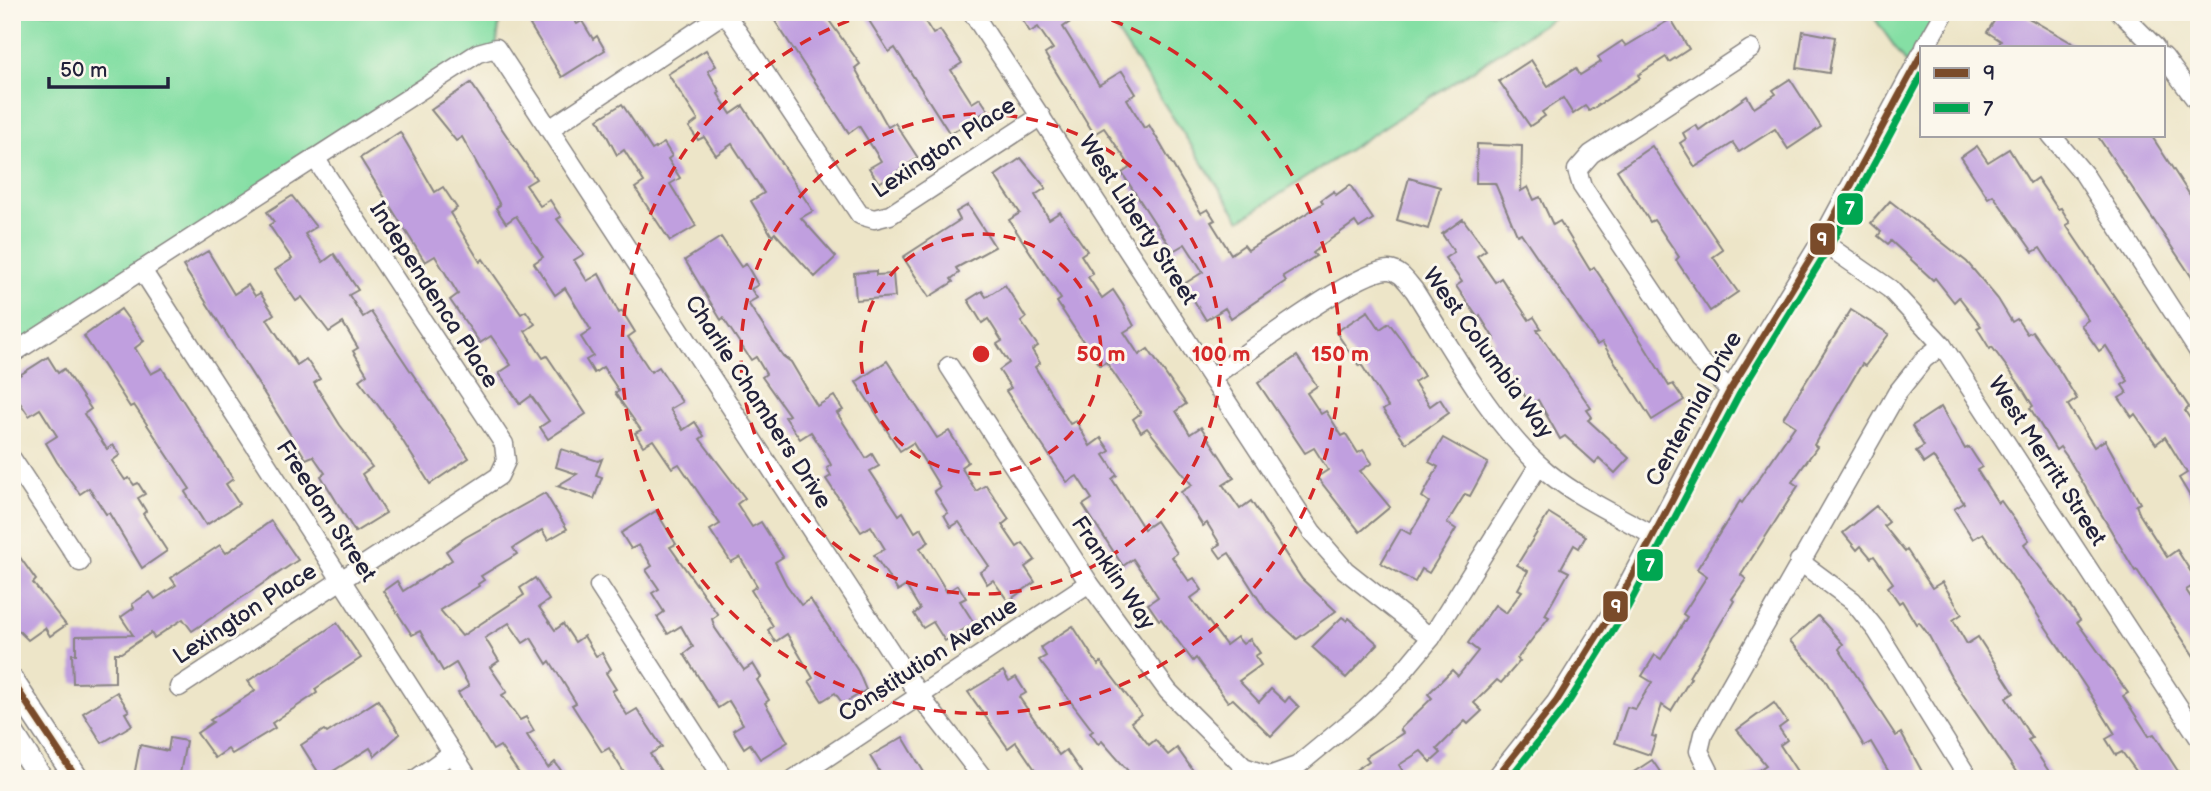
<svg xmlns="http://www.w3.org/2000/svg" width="2211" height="791" viewBox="0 0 2211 791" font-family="'Balsamiq Sans',sans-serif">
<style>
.green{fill:#85dfa4;stroke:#548070;stroke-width:2}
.building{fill:#c09fdf}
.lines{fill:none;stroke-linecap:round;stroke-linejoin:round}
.minor-casing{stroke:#888482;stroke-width:21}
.tertiary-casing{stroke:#888482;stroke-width:26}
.minor{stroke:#fff;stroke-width:18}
.tertiary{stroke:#fff;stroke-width:23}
.bus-1-casing{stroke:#fbf7ec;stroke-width:12}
.bus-2-casing{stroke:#fbf7ec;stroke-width:12}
.bus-1{stroke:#7a4b2a;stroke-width:7}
.bus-2{stroke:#00a651;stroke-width:7}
.ring{fill:none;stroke:#d62828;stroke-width:3.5;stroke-dasharray:12 9}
.labels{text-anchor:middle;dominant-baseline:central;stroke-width:6;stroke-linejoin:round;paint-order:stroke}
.street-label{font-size:23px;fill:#22223b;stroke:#fbf7ec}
.centre{fill:#d62828;stroke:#fbf7ec;stroke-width:3.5}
.ring-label{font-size:21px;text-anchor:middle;font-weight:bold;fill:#d62828;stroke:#fbf7ec;stroke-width:6;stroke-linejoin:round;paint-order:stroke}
.line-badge{stroke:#fbf7ec;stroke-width:2.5}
.badge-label{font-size:19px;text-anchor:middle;font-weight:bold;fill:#fff}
</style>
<rect width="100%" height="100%" fill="#fbf7ec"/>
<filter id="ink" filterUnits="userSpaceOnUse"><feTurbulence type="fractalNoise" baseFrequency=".0143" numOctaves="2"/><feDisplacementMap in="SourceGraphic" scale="14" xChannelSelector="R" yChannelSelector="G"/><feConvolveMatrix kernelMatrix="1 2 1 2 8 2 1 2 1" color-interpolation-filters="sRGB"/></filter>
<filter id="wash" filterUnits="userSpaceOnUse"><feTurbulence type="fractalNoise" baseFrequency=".00686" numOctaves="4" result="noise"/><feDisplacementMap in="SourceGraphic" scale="28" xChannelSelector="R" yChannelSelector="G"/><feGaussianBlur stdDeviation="1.57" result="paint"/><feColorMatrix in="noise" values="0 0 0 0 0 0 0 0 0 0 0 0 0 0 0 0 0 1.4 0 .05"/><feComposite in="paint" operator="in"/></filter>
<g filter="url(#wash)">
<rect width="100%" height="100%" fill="#ede5c8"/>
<g class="green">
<path d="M 12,12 L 501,12 L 496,48 L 12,354 Z"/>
<path d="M 1104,12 L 1562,12 L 1240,220 Z"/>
<path d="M 1870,12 L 1945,12 L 1912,71 Z"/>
</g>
<g id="blocks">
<g class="building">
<path d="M 528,12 L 569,12 L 577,24 L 582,21 L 593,39 L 597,36 L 605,50 L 562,77 L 530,25 L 535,22 Z"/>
<path d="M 769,12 L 823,12 L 860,64 L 855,68 L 888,127 L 895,123 L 918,158 L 879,183 L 869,168 L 881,161 L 859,126 L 849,133 Z"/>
<path d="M 879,12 L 906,12 L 909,18 L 919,12 L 933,34 L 940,30 L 962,63 L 951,70 L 972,103 L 980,98 L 988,110 L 950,134 L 895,48 L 889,52 L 868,19 Z"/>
<path d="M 1017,12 L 1085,12 L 1063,27 L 1099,85 L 1122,71 L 1136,94 L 1127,99 L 1144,128 L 1149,125 L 1201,213 L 1208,209 L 1215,220 L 1211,222 L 1231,254 L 1244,245 L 1248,250 L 1323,203 L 1321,200 L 1334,191 L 1336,195 L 1350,185 L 1373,219 L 1359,228 L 1355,222 L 1324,244 L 1313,253 L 1316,256 L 1283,276 L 1286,281 L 1231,318 L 1225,308 L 1206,320 L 1184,284 L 1203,272 L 1185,244 L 1173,251 L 1122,173 L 1131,167 L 1104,128 L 1094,134 L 1045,54 L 1053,49 L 1038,27 L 1030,32 Z"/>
<path d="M 2000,12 L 2018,12 L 2079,47 L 1997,47 L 2001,41 L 1987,32 Z"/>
<path d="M 1671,19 L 1689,49 L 1669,62 L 1666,57 L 1638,75 L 1640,78 L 1589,111 L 1585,106 L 1573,114 L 1563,98 L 1542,112 L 1545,116 L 1530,126 L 1499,81 L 1531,60 L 1548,86 L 1576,68 L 1580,75 L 1601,62 L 1598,57 L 1622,41 L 1626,46 Z"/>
<path d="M 1803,31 L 1835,37 L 1829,73 L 1797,68 Z"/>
<path d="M 706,50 L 716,66 L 708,71 L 720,92 L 718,94 L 731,114 L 743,106 L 813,211 L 801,218 L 836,257 L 815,277 L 775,233 L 772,236 L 751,201 L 764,193 L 732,144 L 716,155 L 704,137 L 698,140 L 689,127 L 698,120 L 668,74 Z"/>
<path d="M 1790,79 L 1821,127 L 1788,149 L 1775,129 L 1739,152 L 1733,143 L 1695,167 L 1680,143 L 1686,139 L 1683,133 L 1696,125 L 1699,130 L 1747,96 L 1754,108 L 1776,94 L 1773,90 Z"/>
<path d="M 471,83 L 536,179 L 526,185 L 540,206 L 550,200 L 561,217 L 557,219 L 584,254 L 574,260 L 587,281 L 599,274 L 619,313 L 622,311 L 635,332 L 628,337 L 651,372 L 659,367 L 682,402 L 670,409 L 683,430 L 695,422 L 704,436 L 700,439 L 745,498 L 737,504 L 752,527 L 761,522 L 783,557 L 775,562 L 786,584 L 801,605 L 810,599 L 858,671 L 866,690 L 843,704 L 835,693 L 822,701 L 809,681 L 813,678 L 787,634 L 775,642 L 768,630 L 773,626 L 751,590 L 757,586 L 740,557 L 731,562 L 710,530 L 720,524 L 679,464 L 672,468 L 653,440 L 643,446 L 635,433 L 641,430 L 615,393 L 619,391 L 603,367 L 594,373 L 586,360 L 593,356 L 581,337 L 591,330 L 565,288 L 555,295 L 534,263 L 543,257 L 516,216 L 506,223 L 496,208 L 500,205 L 462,137 L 456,141 L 431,110 Z"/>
<path d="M 622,104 L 652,150 L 664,143 L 672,156 L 668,159 L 680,178 L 670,184 L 696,226 L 670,241 L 635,188 L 644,182 L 624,150 L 617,155 L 598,119 Z"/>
<path d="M 400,132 L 435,192 L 443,187 L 457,208 L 450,213 L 480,262 L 483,259 L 521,314 L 526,311 L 535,324 L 525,331 L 543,358 L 547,356 L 586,414 L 548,439 L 540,427 L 549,421 L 531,396 L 520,404 L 499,373 L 511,365 L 491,336 L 480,343 L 450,300 L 458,294 L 435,256 L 425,262 L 360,158 Z"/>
<path d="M 2097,135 L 2151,135 L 2199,209 L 2199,288 Z"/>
<path d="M 1477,144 L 1522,146 L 1521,191 L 1528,187 L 1534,200 L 1540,197 L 1553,225 L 1560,221 L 1590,270 L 1594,267 L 1608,288 L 1669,386 L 1673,384 L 1684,400 L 1652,420 L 1602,342 L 1597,345 L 1521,233 L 1517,235 L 1495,183 L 1476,183 Z"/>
<path d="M 1652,146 L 1723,250 L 1713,257 L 1738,292 L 1710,311 L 1676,260 L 1679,257 L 1654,220 L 1650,222 L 1617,170 Z"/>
<path d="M 1977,146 L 1988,162 L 2009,149 L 2030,183 L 2037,178 L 2058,209 L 2061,208 L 2070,223 L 2066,225 L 2189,407 L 2185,411 L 2199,432 L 2199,511 L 2179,478 L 2187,473 L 2165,437 L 2156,444 L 2135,414 L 2132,417 L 2119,398 L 2127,393 L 2122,385 L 2128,381 L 2106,346 L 2099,351 L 2081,325 L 2088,320 L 2040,248 L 2033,252 L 1993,195 L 1988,198 L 1961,157 Z"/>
<path d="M 1021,158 L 1046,188 L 1035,195 L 1049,219 L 1060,212 L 1087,251 L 1081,255 L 1093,274 L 1088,277 L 1102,298 L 1113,290 L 1123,305 L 1134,326 L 1124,332 L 1139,355 L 1148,349 L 1186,404 L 1176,411 L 1190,434 L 1201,427 L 1222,459 L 1234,478 L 1223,485 L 1240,509 L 1251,501 L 1302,579 L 1336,611 L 1297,639 L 1265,609 L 1229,553 L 1221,558 L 1214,548 L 1220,544 L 1207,523 L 1203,526 L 1181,492 L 1192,485 L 1147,428 L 1141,432 L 1133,419 L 1141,413 L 1106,362 L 1100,365 L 1078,334 L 1057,302 L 1061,299 L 1009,220 L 1020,213 L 995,176 Z"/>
<path d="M 1409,178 L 1440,187 L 1428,229 L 1397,220 Z"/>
<path d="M 292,196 L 316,227 L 305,234 L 323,262 L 334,254 L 358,290 L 349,295 L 363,317 L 371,312 L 469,458 L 430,484 L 392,424 L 359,380 L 367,374 L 353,351 L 358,348 L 343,323 L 329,332 L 302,297 L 296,301 L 275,270 L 292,259 L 269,225 L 274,222 L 267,212 Z"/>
<path d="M 1890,201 L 1967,262 L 1998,299 L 2012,322 L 2017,319 L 2027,334 L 2032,331 L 2058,368 L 2077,399 L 2068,405 L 2094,447 L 2105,440 L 2140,503 L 2136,505 L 2140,515 L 2167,557 L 2177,550 L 2198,583 L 2186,590 L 2199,609 L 2199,664 L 2137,570 L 2135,571 L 2068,458 L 2060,447 L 2056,450 L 2030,408 L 2033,406 L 2020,385 L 1992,347 L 1990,349 L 1977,328 L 1981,326 L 1959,297 L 1954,302 L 1935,278 L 1933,280 L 1891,241 L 1888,244 L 1878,236 L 1881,232 L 1871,223 Z"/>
<path d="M 968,205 L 995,247 L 956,268 L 959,273 L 951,279 L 953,282 L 929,297 L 903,257 L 960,220 L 956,212 Z"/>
<path d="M 1463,219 L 1486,250 L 1477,256 L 1495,282 L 1501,278 L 1529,320 L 1534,317 L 1541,328 L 1537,330 L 1591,408 L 1587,410 L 1592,417 L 1588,420 L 1629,458 L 1615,473 L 1599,458 L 1595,463 L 1565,436 L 1560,439 L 1538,400 L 1531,405 L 1490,343 L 1495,340 L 1480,316 L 1478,318 L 1456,286 L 1462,282 L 1445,258 L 1454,252 L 1442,234 Z"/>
<path d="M 721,237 L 741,267 L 746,264 L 758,285 L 751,289 L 757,298 L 748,303 L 783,356 L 791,362 L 817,406 L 834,396 L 843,410 L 837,413 L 866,458 L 872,454 L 879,466 L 870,471 L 899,515 L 903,512 L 915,532 L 921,528 L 929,542 L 920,548 L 947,592 L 958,585 L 966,598 L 960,601 L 974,623 L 945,641 L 933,622 L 923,628 L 914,614 L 920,609 L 906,586 L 898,591 L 874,555 L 885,549 L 871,526 L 861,532 L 826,479 L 831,476 L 827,468 L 831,465 L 825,454 L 811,432 L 800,439 L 785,417 L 789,415 L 762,377 L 766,374 L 756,357 L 751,360 L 723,318 L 721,320 L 685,260 Z"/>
<path d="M 208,251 L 234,294 L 248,285 L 255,296 L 260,293 L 274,314 L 267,319 L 297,365 L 306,359 L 320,379 L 314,383 L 340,425 L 372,467 L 362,474 L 386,513 L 355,532 L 321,476 L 325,473 L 313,456 L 306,459 L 183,266 Z"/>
<path d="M 876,271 L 876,275 L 893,274 L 895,297 L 856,300 L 854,273 Z"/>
<path d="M 1005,285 L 1026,318 L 1021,322 L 1038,346 L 1032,350 L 1040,363 L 1035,367 L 1070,424 L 1076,421 L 1090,446 L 1101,438 L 1110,451 L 1104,455 L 1117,475 L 1112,479 L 1144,529 L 1156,521 L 1177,553 L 1172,557 L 1189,581 L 1194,578 L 1202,590 L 1191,598 L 1226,645 L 1237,637 L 1243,644 L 1250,639 L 1260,653 L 1255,656 L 1261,665 L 1239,681 L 1259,702 L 1271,689 L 1285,702 L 1289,697 L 1299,707 L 1271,736 L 1233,699 L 1228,702 L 1196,658 L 1193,661 L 1161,619 L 1159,620 L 1148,604 L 1158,597 L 1147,580 L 1133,559 L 1123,566 L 1083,505 L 1092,499 L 1077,476 L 1067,482 L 1006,391 L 1011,388 L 999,370 L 1009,363 L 997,344 L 1002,341 L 988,319 L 982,323 L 968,300 L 982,291 L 986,297 Z"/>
<path d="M 121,309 L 144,341 L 135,348 L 151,374 L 162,368 L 233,479 L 226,484 L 239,504 L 206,525 L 185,492 L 190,489 L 134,405 L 130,407 L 84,336 Z"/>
<path d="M 1851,310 L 1889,334 L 1865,366 L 1862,364 L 1814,445 L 1817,447 L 1792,482 L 1798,486 L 1741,575 L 1746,579 L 1732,599 L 1734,601 L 1689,677 L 1691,678 L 1671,711 L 1662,705 L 1652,736 L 1656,737 L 1650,755 L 1615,743 L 1627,707 L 1635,709 L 1652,682 L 1642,676 L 1655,655 L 1661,659 L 1687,617 L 1683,614 L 1707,576 L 1697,569 L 1740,501 L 1742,503 L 1795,426 L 1783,418 Z"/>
<path d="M 1368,311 L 1380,329 L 1389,323 L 1404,343 L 1424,376 L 1414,382 L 1430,406 L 1440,399 L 1449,413 L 1406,443 L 1383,410 L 1388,407 L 1361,364 L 1359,366 L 1336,332 Z"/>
<path d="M 1297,356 L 1317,386 L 1307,393 L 1321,414 L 1326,411 L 1342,436 L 1346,434 L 1358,453 L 1363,450 L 1372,463 L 1360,471 L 1390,507 L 1360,532 L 1317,477 L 1328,470 L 1314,448 L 1305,453 L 1258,383 Z"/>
<path d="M 48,357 L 58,373 L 64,369 L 91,409 L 84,414 L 107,449 L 113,445 L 120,455 L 112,461 L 125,480 L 129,478 L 134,485 L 138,483 L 145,494 L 138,498 L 146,511 L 143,514 L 167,551 L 142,568 L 109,513 L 106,514 L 89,488 L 80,494 L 57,462 L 46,443 L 57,436 L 40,409 L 29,416 L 12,391 L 12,380 Z"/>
<path d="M 887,361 L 937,438 L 949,431 L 968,462 L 961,467 L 976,491 L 986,485 L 1009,519 L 1002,525 L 1017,547 L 1023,543 L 1035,560 L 1025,567 L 1035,582 L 1008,601 L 993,580 L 987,584 L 980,572 L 989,566 L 959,522 L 951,527 L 944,515 L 948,513 L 934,491 L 940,487 L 913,443 L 900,451 L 856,382 Z"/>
<path d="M 1941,407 L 1965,449 L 1969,447 L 1982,467 L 1977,470 L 1998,503 L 2001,501 L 2029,540 L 2024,544 L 2032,557 L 2071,607 L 2080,620 L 2077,622 L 2128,693 L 2123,696 L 2149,736 L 2154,734 L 2183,779 L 2142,779 L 2122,752 L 2116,755 L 2106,739 L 2115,734 L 2089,692 L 1983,533 L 1973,539 L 1954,509 L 1964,503 L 1933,457 L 1924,463 L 1916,451 L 1924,446 L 1912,426 Z"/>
<path d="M 1443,438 L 1488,463 L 1470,496 L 1465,494 L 1447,523 L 1456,529 L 1447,544 L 1429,573 L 1422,569 L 1415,582 L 1381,563 L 1401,529 L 1410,534 L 1429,502 L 1422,497 L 1438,467 L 1429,462 Z"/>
<path d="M 561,449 L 598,461 L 602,459 L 596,475 L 602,477 L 594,499 L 557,486 L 577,474 L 556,467 Z"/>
<path d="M 545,493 L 567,529 L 548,540 L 542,530 L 513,548 L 517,554 L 481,576 L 484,580 L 478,584 L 479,586 L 440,610 L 462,636 L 524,595 L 520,588 L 535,578 L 549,600 L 539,607 L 555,630 L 563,624 L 575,642 L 584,636 L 596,656 L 602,653 L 611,669 L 606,673 L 616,689 L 612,691 L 627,715 L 637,709 L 662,747 L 650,754 L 666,779 L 628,779 L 609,748 L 602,752 L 572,705 L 576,703 L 550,661 L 547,664 L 531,638 L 523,643 L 509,623 L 485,638 L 499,661 L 490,667 L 507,692 L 502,695 L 520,720 L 526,717 L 534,731 L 527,735 L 548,768 L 555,762 L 567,779 L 523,779 L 500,746 L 493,750 L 458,693 L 469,686 L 456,663 L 443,671 L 420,631 L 412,635 L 383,591 L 397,581 L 403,591 L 452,560 L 446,551 L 466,537 Z"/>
<path d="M 1876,506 L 1889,522 L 1884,526 L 1905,552 L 1907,550 L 1932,588 L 1942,582 L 1962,614 L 1953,620 L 1967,644 L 1978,637 L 2014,693 L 2006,698 L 2032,738 L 2028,740 L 2054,779 L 2021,779 L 1951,677 L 1928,634 L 1919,622 L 1916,624 L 1902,601 L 1899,603 L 1888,587 L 1893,583 L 1874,556 L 1871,558 L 1861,546 L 1857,550 L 1843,533 Z"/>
<path d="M 656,511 L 676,544 L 670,547 L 718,615 L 712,619 L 715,628 L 744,670 L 753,664 L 761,677 L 757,680 L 769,700 L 765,703 L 788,742 L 760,759 L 750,744 L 744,748 L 733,730 L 743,724 L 729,701 L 718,708 L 684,654 L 693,647 L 681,626 L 668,634 L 657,617 L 664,612 L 652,593 L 659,589 L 646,570 L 652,566 L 639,545 L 631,549 L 621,533 Z"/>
<path d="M 1549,513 L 1586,536 L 1579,548 L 1574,545 L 1561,568 L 1569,572 L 1545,615 L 1549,617 L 1517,659 L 1520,661 L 1501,683 L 1497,680 L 1474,703 L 1482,711 L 1468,724 L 1465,721 L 1437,749 L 1441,753 L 1431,762 L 1421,751 L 1399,765 L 1404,773 L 1395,779 L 1342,779 L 1369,761 L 1366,757 L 1403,733 L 1400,729 L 1432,698 L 1428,694 L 1452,670 L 1458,676 L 1478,651 L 1468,643 L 1495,605 L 1506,613 L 1522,591 L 1518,589 L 1528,571 L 1517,565 Z"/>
<path d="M 271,521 L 298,560 L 192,631 L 183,619 L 154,638 L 151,633 L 121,653 L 115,653 L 115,682 L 73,683 L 72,654 L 76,654 L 76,636 L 133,635 L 121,617 L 134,608 L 132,604 L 150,592 L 155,599 L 176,585 L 171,578 L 181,571 L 220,545 L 226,553 Z"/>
<path d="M 12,546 L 36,580 L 33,583 L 66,625 L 50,636 L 45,628 L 28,640 L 12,624 Z"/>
<path d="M 1818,616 L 1843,644 L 1839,649 L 1896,736 L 1901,733 L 1926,779 L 1893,779 L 1871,742 L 1864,746 L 1824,678 L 1790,641 Z"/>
<path d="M 1342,617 L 1347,621 L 1349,618 L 1378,644 L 1346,678 L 1312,647 Z"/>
<path d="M 337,623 L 361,658 L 315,689 L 317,693 L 272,723 L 275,728 L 232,754 L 228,749 L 215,758 L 197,733 L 213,722 L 210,720 L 255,691 L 248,681 Z"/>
<path d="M 1073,626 L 1098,665 L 1101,662 L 1141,714 L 1131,722 L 1149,745 L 1155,740 L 1168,755 L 1177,748 L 1199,779 L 1135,779 L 1102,741 L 1098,744 L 1090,733 L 1093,731 L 1039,660 L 1046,656 L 1041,647 Z"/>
<path d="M 1003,671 L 1009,681 L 1016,677 L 1026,693 L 1019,697 L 1059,755 L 1066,750 L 1086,779 L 1025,779 L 1036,771 L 1016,742 L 1008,748 L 968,692 Z"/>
<path d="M 117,692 L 129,711 L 125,713 L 132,725 L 102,743 L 83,713 Z"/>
<path d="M 378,700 L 400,734 L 375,756 L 370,748 L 322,778 L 301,745 L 324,730 L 327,733 Z"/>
<path d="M 1774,703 L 1787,722 L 1779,728 L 1787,740 L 1780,745 L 1802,779 L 1745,779 L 1766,765 L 1737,730 Z"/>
<path d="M 903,737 L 928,779 L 884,779 L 870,756 Z"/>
<path d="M 170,738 L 186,741 L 179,779 L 134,776 L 140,745 L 168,751 Z"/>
<path d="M 1652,760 L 1665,779 L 1623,779 Z"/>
</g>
</g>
</g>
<g filter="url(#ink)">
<use href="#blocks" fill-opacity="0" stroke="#888482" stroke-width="2"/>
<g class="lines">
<g class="minor-casing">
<g id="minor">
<path d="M 972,12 L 1312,532 L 1345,570 L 1431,638"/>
<path d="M 2120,12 L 2155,47"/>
<path d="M 725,13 L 860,215 L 874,219 L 890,215 L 1041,116"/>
<path d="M 1925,47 L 1945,12"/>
<path d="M 2164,57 L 2199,104"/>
<path d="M 551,128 L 726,12"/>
<path d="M 2051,135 L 2084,174 L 2199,352"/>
<path d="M 1821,241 L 1890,289 L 1942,345 L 2199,738"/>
<path d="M 142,270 L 469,779"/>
<path d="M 12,354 L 478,53 L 496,48 L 919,695 L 984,779"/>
<path d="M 949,366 L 1089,583 L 1168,691 L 1244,767 L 1269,776 L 1297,766 L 1366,709 L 1396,680 L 1431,638 L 1539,465"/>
<path d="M 1212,377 C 1243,356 1359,268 1389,270 C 1401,271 1407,282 1414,290 C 1452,349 1487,416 1538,464 C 1570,494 1614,513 1652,535"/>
<path d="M 1730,390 L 1699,360 L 1582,186 L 1577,170 L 1591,154 L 1751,49"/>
<path d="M 12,459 L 80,562"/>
<path d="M 1799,561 L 1853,601 L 1877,631 L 1969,779"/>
<path d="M 599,586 L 724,779"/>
<path d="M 179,687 L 499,476 L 506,461 L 504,444 L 315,158"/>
<path d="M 416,779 L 452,753"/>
<path d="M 794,779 L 1089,583"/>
<path d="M 1495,779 L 1556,702 L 1619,601 L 1730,390 L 1821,241 L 1922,53"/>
<path d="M 1713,779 L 1699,751 L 1703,734 L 1897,393 L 1924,359 L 1942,345"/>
</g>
</g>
<g class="tertiary-casing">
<g id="tertiary">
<path d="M 12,681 L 77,779"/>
<path d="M 12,733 L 41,779"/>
</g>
</g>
<use href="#minor" class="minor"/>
<use href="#tertiary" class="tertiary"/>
<g class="bus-1-casing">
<g id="bus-1">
<path d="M 12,681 L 77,779"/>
<path d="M 1495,779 L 1556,702 L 1619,601 L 1730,390 L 1821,241 L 1922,53"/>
</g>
</g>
<g class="bus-2-casing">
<path id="bus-2" d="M 1509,779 L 1565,708 L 1628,607 L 1739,395 L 1830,246 L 1922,75"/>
</g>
<use href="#bus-1" class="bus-1"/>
<use href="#bus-2" class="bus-2"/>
</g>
</g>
<g class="ring">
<circle cx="981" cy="354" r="120"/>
<circle cx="981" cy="354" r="240"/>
<path d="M1092 13A359 359 0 1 1 870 13"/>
</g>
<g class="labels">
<g class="street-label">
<text transform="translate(944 148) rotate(-33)">Lexington Place</text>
<text transform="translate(1138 220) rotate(57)">West Liberty Street</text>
<text transform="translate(434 295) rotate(57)">Independenca Place</text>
<text transform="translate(1488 353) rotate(54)">West Columbia Way</text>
<text transform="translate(758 402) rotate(57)">Charlie Chambers Drive</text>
<text transform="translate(1694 409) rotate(-61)">Centennial Drive</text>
<text transform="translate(2047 461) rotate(57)">West Merritt Street</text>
<text transform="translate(326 511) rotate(57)">Freedom Street</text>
<text transform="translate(1113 573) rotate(56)">Franklin Way</text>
<text transform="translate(245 614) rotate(-33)">Lexington Place</text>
<text transform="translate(928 660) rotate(-33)">Constitution Avenue</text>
</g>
</g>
<circle cx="981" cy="354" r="10" class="centre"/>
<g class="ring-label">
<text x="1101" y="361">50 m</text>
<text x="1221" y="361">100 m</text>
<text x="1340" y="361">150 m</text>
</g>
<g class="line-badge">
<rect x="1836" y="192" width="28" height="34" rx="7" fill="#00a651"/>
<rect x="1809" y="222" width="27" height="34" rx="7" fill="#7a4b2a"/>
<rect x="1636" y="548" width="28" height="34" rx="7" fill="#00a651"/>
<rect x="1602" y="590" width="27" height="33" rx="7" fill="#7a4b2a"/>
</g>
<g class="badge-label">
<text x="1850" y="215">7</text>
<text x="1822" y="246">9</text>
<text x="1650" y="572">7</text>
<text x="1616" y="613">9</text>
</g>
<rect width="2211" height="791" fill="none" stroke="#fbf7ec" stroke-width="42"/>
<rect x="1920" y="46" width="245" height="91" fill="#fbf7ec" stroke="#a4a2a5" stroke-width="2"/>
<rect x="1934" y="68" width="35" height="10" fill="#7a4b2a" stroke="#a4a2a5" stroke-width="2"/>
<text x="1983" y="80" font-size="21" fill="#22223b">9</text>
<rect x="1934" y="103" width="35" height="10" fill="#00a651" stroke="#a4a2a5" stroke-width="2"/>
<text x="1983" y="116" font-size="21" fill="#22223b">7</text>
<path d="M49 77v10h119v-10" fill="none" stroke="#22223b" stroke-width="3.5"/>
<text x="60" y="77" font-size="21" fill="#22223b" stroke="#fbf7ec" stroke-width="5" paint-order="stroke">50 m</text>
</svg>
